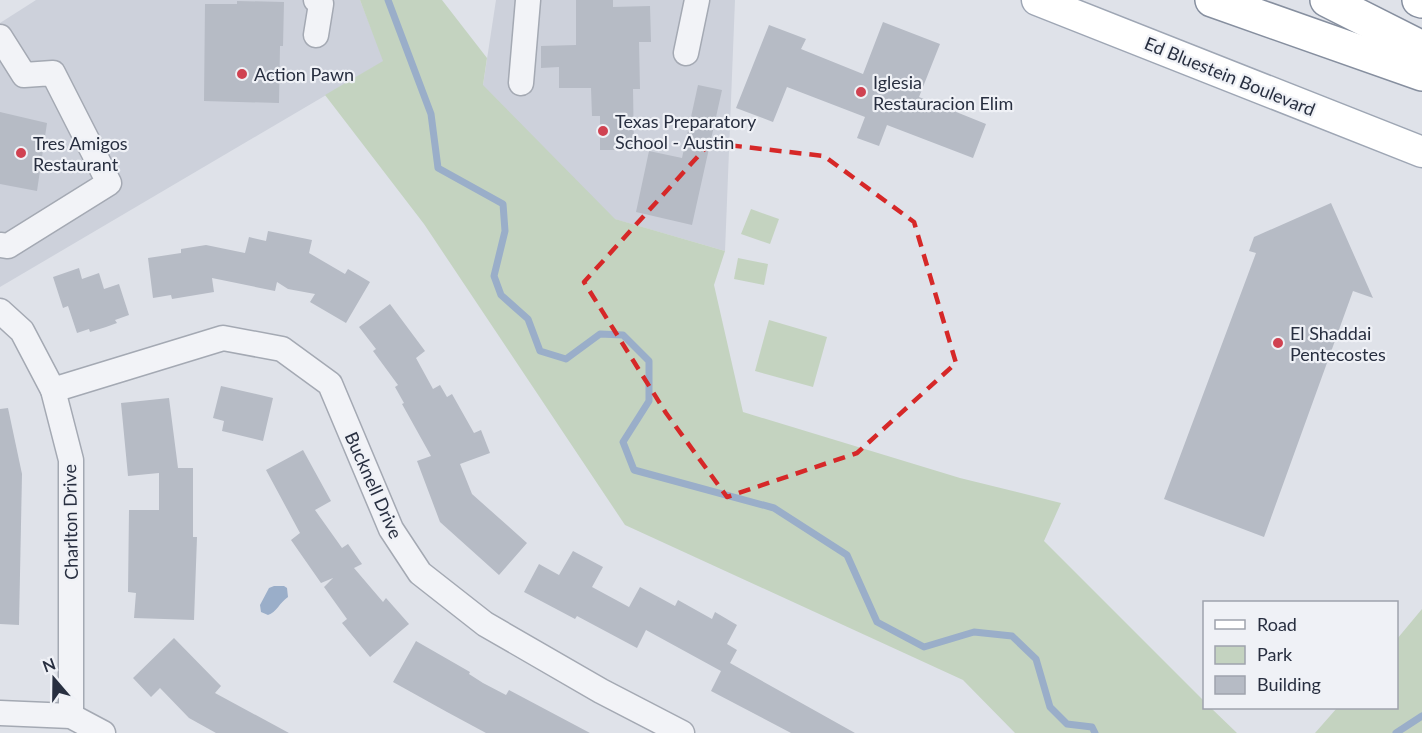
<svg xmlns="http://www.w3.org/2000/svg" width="1422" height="733" viewBox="0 0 1422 733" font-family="Lato,sans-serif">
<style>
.built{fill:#cdd1db}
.green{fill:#c4d3c0}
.water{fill:#9aaec9}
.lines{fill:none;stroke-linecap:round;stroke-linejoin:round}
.stream{stroke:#9aaec9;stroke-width:7}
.building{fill:#b6bbc5}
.minor-casing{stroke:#a4a9b3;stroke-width:27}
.major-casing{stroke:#9ea6b4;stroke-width:33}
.highway-casing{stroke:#868f9f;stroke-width:36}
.minor{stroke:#f2f3f7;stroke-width:24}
.major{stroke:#fff;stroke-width:30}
.highway{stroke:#fff;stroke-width:33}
.marked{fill:none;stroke:#d62828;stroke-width:4.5;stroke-dasharray:12 8;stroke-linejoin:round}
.poi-dot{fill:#d04251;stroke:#eff1f6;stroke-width:2}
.labels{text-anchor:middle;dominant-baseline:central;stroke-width:4.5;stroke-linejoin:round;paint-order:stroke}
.poi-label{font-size:18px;fill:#282f40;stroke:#eff1f6;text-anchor:start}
.street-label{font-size:18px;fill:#282f40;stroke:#eff1f6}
</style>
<rect width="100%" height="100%" fill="#dfe2e9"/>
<g class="built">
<path d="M 36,0 L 360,0 L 384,61 L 0,287 L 0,23 Z"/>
<path d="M 496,0 L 735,0 L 725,251 L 469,177 Z"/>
</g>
<g class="green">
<path d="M 360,0 L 442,0 L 487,58 L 483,85 L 615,219 L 725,251 L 714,285 L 743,412 L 960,478 L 1061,503 L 1044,541 L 1204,701 L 1204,708 L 1211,708 L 1237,733 L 1015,733 L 963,680 L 625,525 L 424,224 L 325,95 L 383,61 Z"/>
<path d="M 751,209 L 779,219 L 770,244 L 741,234 Z"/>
<path d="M 738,258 L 768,264 L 764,285 L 734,279 Z"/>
<path d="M 769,320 L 827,337 L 813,387 L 755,371 Z"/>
<path d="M 1422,609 L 1422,733 L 1315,733 L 1337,708 L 1396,708 L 1397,639 Z"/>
</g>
<path class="water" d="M 274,586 L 284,586 L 287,588 L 288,597 C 280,602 276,613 268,615 L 261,612 L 260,605 L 269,588 Z"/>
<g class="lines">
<g class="stream">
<path d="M 388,0 L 431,114 L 438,168 L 503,204 L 505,231 L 494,276 L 501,295 L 528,319 L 540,351 L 566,359 L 600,334 L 623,335 L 649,361 L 649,401 L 623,442 L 634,470 L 774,508 L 847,555 L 877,622 L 924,647 L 974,632 L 1012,636 L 1036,659 L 1050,707 L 1067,724 L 1092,727 L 1095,733"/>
<path d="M 1396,733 L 1422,716"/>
</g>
</g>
<g class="building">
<path d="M 576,0 L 613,0 L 613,7 L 650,6 L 651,42 L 639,42 L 640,89 L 633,89 L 634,150 L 600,150 L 600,116 L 592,116 L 591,88 L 559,88 L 559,67 L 541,68 L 541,46 L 576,45 Z"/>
<path d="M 237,1 L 284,2 L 283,46 L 280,46 L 279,103 L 204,101 L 205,4 L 237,4 Z"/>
<path d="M 883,22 L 940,44 L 919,97 L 986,124 L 973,158 L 887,125 L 879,146 L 857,138 L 865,117 L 787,87 L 773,122 L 736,108 L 769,25 L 806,39 L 801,49 L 863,74 Z"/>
<path d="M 698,85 L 722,90 L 692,225 L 636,212 L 649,151 L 682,158 Z"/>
<path d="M 0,112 L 47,123 L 37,191 L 0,184 Z"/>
<path d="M 1331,203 L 1373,298 L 1353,291 L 1264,537 L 1164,499 L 1256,253 L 1249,251 L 1254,237 Z"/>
<path d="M 268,231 L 312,240 L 309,253 L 345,274 L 348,269 L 370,282 L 346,323 L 310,302 L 315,294 L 288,289 L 277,282 L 275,291 L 212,278 L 214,292 L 172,299 L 171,295 L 153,298 L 148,258 L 181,253 L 181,249 L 206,245 L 245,253 L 249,237 L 266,241 Z"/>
<path d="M 79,268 L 82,279 L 99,273 L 104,289 L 119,284 L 129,315 L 115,320 L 117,323 L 106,327 L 90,332 L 89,329 L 77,333 L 68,306 L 63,308 L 53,277 Z"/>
<path d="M 390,304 L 425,351 L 416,358 L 433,389 L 440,385 L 447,397 L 452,394 L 474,433 L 481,430 L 490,453 L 460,464 L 472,494 L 527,543 L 499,575 L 440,522 L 417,461 L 431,456 L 402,404 L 404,403 L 395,387 L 398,385 L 373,351 L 376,349 L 359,327 Z"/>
<path d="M 221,386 L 273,398 L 263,441 L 222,431 L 224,421 L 213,418 Z"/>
<path d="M 169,398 L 178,468 L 193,468 L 193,537 L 197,537 L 194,620 L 134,618 L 136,593 L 128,592 L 129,510 L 159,510 L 159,473 L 128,476 L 121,403 Z"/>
<path d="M 8,408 L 22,474 L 19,625 L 0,624 L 0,409 Z"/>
<path d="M 303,450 L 331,501 L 315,510 L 342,548 L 348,544 L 362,564 L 354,568 L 383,602 L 386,598 L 409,624 L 370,657 L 342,623 L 347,619 L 324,587 L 333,578 L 321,583 L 291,540 L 300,533 L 266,470 Z"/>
<path d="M 573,551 L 603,567 L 592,587 L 629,607 L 640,587 L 675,606 L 678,600 L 712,619 L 715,612 L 737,625 L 727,644 L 737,650 L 730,663 L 855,733 L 791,733 L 711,691 L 721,671 L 646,630 L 637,648 L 577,616 L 575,619 L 524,592 L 539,564 L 559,575 Z"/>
<path d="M 174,638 L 221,686 L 215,693 L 289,733 L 216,733 L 189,718 L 160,688 L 151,697 L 133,678 Z"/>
<path d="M 416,641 L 470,672 L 469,674 L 483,683 L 506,695 L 509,690 L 590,733 L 486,733 L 447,712 L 393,682 Z"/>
</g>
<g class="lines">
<g class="minor-casing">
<g id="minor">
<path d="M 316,35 L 321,4 L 316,0"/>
<path d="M 0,37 L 24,75 L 53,73 L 109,183 L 8,246 L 0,245"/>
<path d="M 686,53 L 697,0"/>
<path d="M 521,83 L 528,0"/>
<path d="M 0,311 L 22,331 L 53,390 L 71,460 L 71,716"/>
<path d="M 53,390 L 223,338 L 282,349 L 330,384 L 391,529 L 420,573 L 485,624 L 601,691 L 682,733"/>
<path d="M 0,713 L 71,716 L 103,733"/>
</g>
</g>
<g class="major-casing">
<path id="major" d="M 1037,0 L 1422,152"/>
</g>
<g class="highway-casing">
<g id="highway">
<path d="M 1212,0 L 1422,74"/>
<path d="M 1327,0 L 1422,48"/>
<path d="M 1419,0 L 1422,1"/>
</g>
</g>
<use href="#minor" class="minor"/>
<use href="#major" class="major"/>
<use href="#highway" class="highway"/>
</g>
<path class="marked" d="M 710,143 L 824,156 L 914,222 L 956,363 L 857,453 L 727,497 L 666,413 L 584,282 Z"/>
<g class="poi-dot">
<circle cx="242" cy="74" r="6"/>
<circle cx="861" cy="92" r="6"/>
<circle cx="603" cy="131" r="6"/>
<circle cx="21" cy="153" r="6"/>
<circle cx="1278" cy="343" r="6"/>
</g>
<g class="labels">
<g class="poi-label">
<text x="254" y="74">Action Pawn</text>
<text x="873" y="82">Iglesia<tspan x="873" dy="21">Restauracion Elim</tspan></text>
<text x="615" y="121">Texas Preparatory<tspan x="615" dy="21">School - Austin</tspan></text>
<text x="33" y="143">Tres Amigos<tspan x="33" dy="21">Restaurant</tspan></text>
<text x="1290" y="333">El Shaddai<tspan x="1290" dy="21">Pentecostes</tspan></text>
</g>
<g class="street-label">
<text transform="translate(1230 76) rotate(22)">Ed Bluestein Boulevard</text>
<text transform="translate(374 485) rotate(66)">Bucknell Drive</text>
<text transform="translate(70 522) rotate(-91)">Charlton Drive</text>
</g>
</g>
<rect x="1203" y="601" width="195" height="108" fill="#eff1f6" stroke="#9fa3ad" stroke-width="1.5"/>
<rect x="1215" y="620" width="30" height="9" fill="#ffffff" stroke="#9fa3ad" stroke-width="1.5"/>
<text x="1257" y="631" font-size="18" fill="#282f40">Road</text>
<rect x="1215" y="646" width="30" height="18" fill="#c4d3c0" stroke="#9fa3ad" stroke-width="1.5"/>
<text x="1257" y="661" font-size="18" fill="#282f40">Park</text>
<rect x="1215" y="676" width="30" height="18" fill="#b6bbc5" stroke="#9fa3ad" stroke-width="1.5"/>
<text x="1257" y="691" font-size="18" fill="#282f40">Building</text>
<g transform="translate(54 679) rotate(340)" stroke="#eff1f6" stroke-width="4.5" paint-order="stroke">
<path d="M0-4.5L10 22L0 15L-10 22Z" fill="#282f40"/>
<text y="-9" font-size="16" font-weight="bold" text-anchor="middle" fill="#282f40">N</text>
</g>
</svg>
